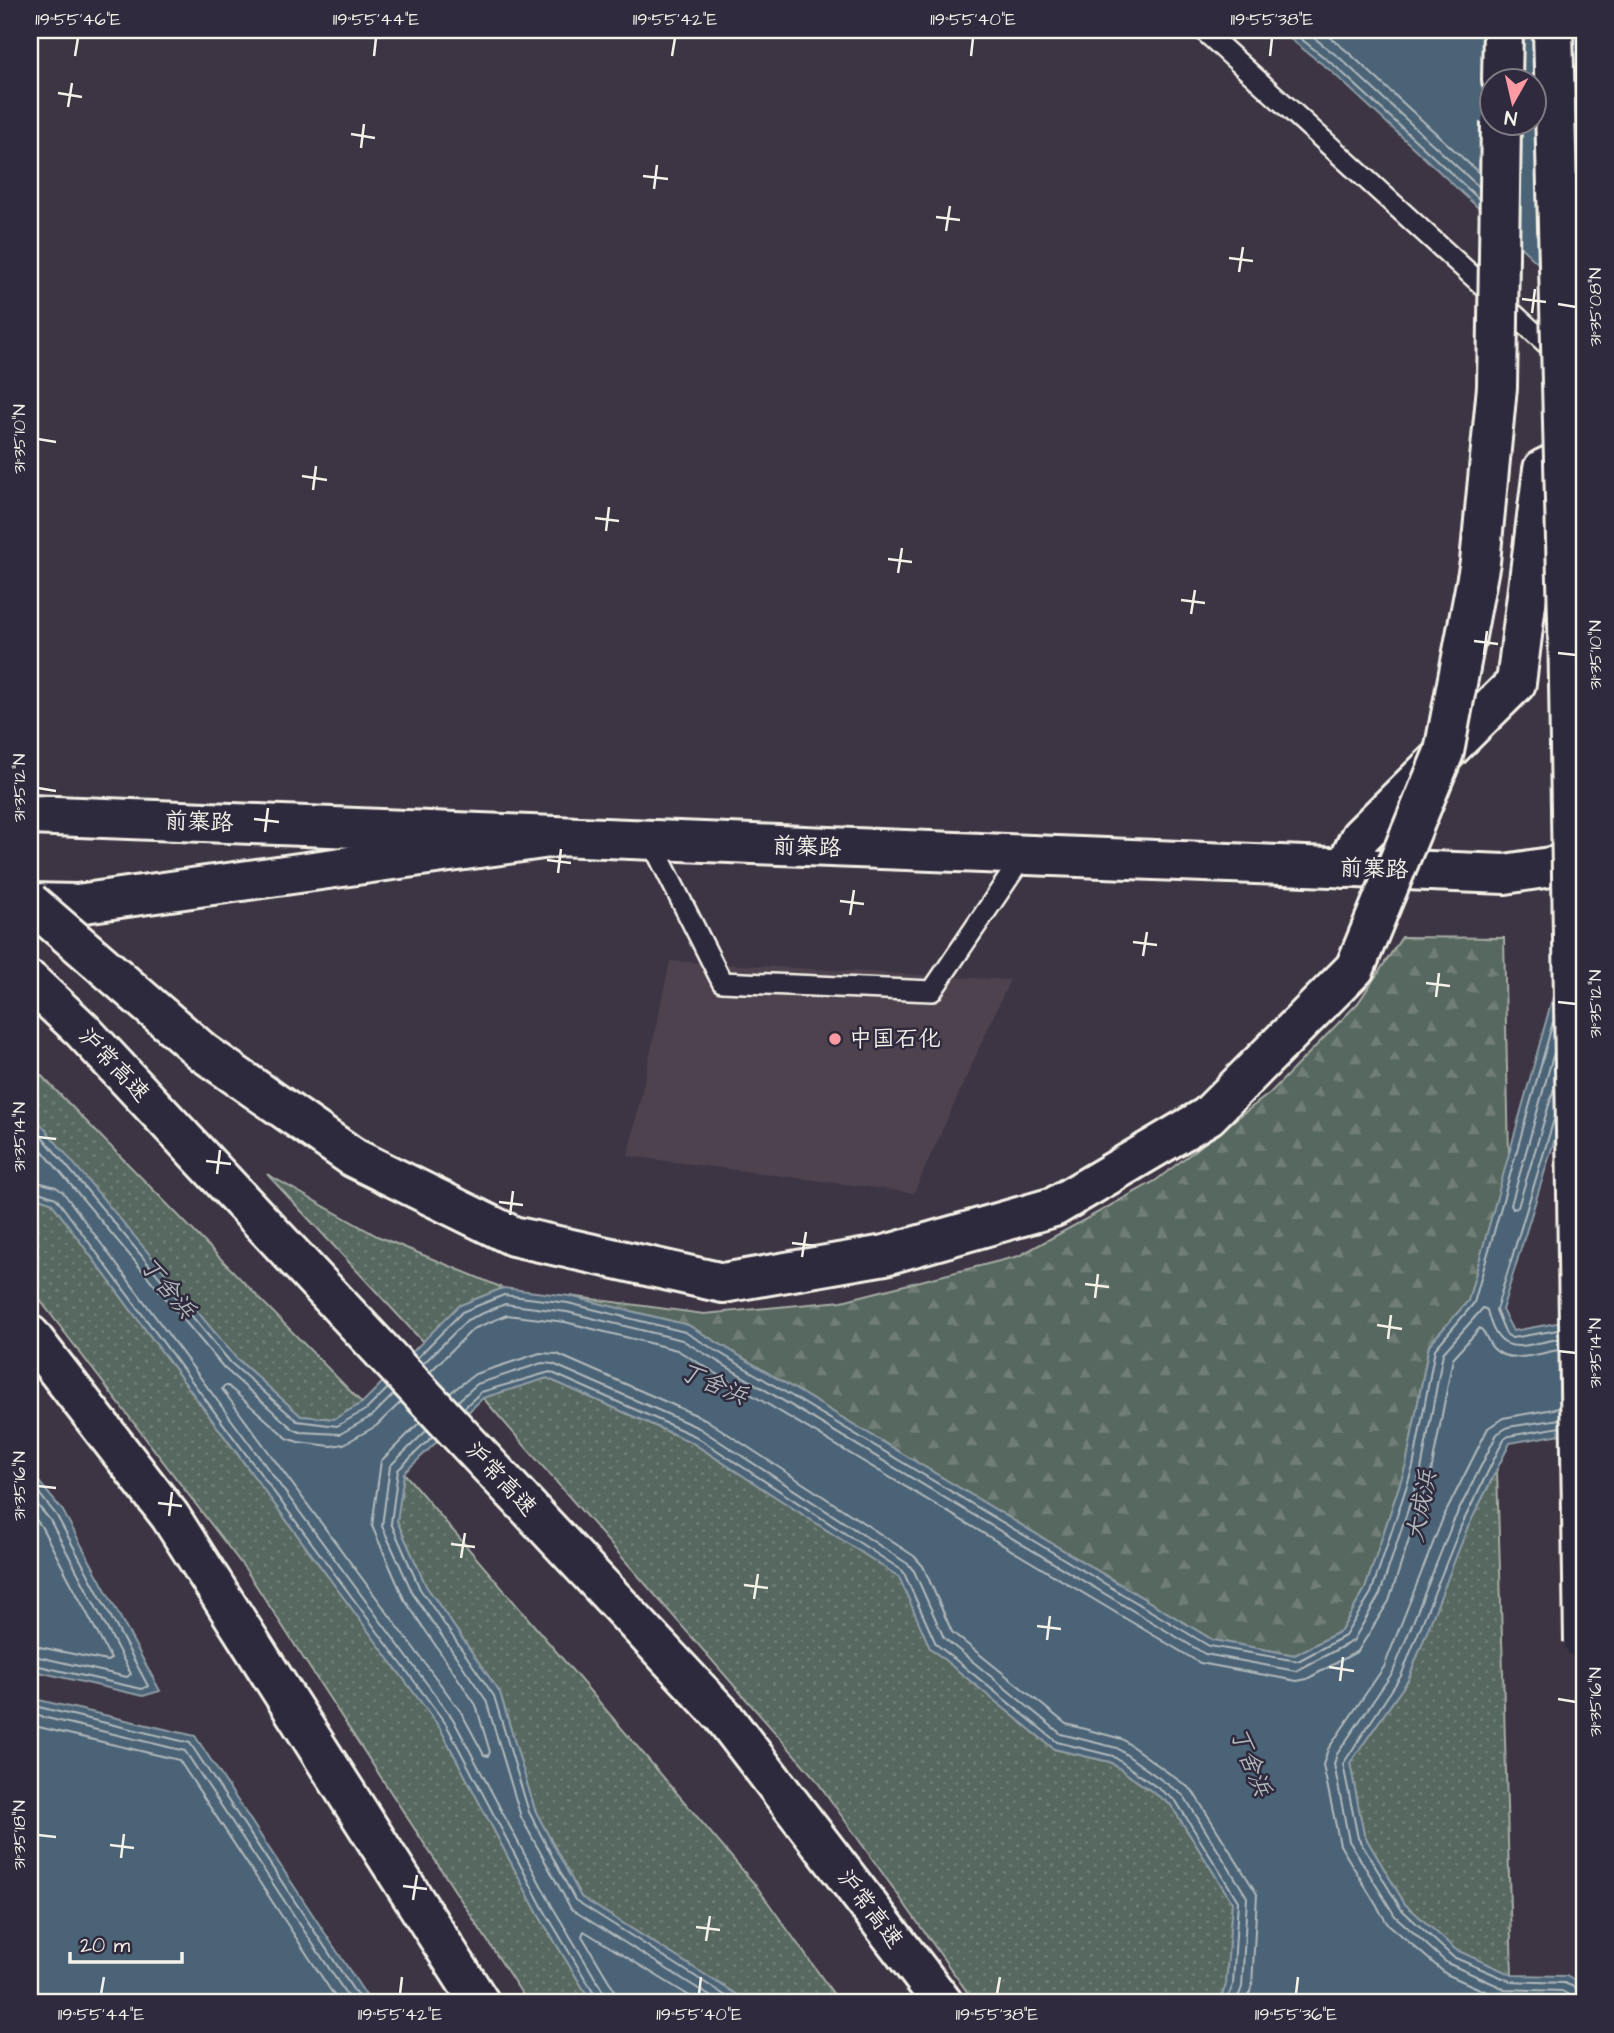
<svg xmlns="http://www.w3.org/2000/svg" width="1614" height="2033" viewBox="0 0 1614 2033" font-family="'Architects Daughter','LXGW WenKai TC',sans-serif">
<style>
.built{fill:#4e424d}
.grass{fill:url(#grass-dots);stroke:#a6aca4;stroke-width:2}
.forest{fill:url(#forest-firs);stroke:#a6aca4;stroke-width:2}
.water{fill:#4c6477;stroke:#8f9ca4;stroke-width:2;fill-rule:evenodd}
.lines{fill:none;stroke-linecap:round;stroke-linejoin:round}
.shore{stroke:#b1b9bb;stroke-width:2}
.lane-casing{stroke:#f4f1e8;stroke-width:24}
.street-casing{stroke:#f4f1e8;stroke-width:44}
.secondary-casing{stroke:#f4f1e8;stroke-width:44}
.primary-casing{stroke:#f4f1e8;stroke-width:44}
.highway-casing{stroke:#f4f1e8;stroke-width:44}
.lane{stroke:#2f2a3d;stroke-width:19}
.street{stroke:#2f2a3d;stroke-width:38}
.secondary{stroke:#2f2a3d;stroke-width:38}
.primary{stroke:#2f2a3d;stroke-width:38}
.highway{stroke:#2f2a3d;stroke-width:38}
.highway-bridge-casing{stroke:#f4f1e8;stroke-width:44;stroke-linecap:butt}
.highway-bridge{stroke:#2f2a3d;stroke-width:38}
.ticks{fill:none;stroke:#f4f1e8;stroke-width:2.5}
.poi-dot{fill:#ff9aa2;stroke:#2f2a3d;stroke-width:2.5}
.labels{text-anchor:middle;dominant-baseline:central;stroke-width:5;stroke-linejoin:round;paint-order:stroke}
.street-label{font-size:23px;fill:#f4f1e8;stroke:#2f2a3d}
.poi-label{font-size:23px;fill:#f4f1e8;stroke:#2f2a3d;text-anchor:start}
.water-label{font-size:24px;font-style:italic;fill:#b1b9bb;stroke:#2f2a3d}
.neatline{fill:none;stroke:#f4f1e8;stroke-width:2.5}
.ticks-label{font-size:18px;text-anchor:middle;fill:#f4f1e8}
</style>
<defs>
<pattern id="grass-dots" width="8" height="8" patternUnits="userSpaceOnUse" patternTransform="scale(1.75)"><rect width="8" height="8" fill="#576860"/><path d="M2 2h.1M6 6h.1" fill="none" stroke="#707e77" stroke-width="1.8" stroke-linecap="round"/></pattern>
<pattern id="forest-firs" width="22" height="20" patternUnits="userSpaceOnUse" patternTransform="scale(1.75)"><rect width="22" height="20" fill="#576860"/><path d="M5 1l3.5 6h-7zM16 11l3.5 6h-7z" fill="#707e77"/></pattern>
</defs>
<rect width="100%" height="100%" fill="#3d3544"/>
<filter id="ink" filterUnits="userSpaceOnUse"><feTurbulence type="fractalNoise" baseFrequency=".0143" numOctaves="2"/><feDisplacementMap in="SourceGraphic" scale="14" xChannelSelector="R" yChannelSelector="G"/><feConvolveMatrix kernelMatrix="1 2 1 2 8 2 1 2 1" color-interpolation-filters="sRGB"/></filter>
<g filter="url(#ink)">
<path class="built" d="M 670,961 L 1010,980 L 914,1193 L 628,1156 Z"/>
<g class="grass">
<path d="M 30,1064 L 362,1403 L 334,1419 L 301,1416 L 236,1358 L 31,1113 Z"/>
<path d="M 267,1174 L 377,1236 L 503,1288 L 458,1306 L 423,1342 Z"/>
<path d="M 30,1195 L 51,1202 L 440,1728 L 538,1914 L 592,2003 L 528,2003 L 246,1570 L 30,1287 Z"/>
<path d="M 547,1378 L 691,1442 L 900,1577 L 930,1648 L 1054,1749 L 1110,1762 L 1171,1805 L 1232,1902 L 1226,1985 L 1219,2003 L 975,2003 L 814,1777 L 483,1398 Z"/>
<path d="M 1497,1470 L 1512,1975 L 1456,1950 L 1405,1904 L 1364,1835 L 1350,1763 L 1408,1680 L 1467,1528 Z"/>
<path d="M 404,1473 L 757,1887 L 840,2003 L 750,2003 L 581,1897 L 535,1810 L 500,1693 L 426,1586 L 397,1521 Z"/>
</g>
<path class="forest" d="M 1402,937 L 1504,938 L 1509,1155 L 1468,1301 L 1429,1345 L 1406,1465 L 1365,1589 L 1341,1631 L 1295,1655 L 1213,1640 L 688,1325 L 569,1296 L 704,1314 L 842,1301 L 1019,1256 L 1155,1181 L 1270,1093 L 1358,1003 Z"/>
<g class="water">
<path d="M 1279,30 L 1584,30 L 1584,306 L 1331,71 ZM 1492,80 L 1534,80 L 1534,122 L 1492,122 Z"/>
<path d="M 1584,885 L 1584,1044 L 1502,1310 L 1513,1331 L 1584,1318 L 1584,1430 L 1510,1443 L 1467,1529 L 1408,1680 L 1350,1763 L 1364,1835 L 1405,1904 L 1456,1950 L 1512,1975 L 1566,1976 L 1584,1986 L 1584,2003 L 1219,2003 L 1226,1985 L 1232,1902 L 1171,1805 L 1110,1762 L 1054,1749 L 930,1648 L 899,1577 L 691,1442 L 547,1378 L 483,1398 L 404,1473 L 397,1521 L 426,1586 L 500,1693 L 535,1810 L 581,1897 L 750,2003 L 592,2003 L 538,1914 L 440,1728 L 51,1202 L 30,1195 L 30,1111 L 236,1358 L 301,1416 L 334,1419 L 362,1403 L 458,1306 L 503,1288 L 569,1296 L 688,1325 L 1213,1640 L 1295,1655 L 1341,1631 L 1365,1589 L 1406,1465 L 1429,1345 L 1468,1301 Z"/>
<path d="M 30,1471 L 63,1511 L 160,1691 L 143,1696 L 30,1670 Z"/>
<path d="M 30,1698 L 195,1736 L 371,2003 L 30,2003 Z"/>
</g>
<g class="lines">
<g class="shore">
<path d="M 1290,30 L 1335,66 L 1479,199"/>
<path d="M 1304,30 L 1341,59 L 1479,187"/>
<path d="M 1321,30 L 1348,52 L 1479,173"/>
<path d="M 1554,1052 L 1511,1205 L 1513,1209 L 1518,1207 L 1554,1088"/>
<path d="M 1555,1116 L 1496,1310 L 1506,1334 L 1512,1338 L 1558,1330"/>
<path d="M 30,1122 L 231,1363 L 297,1421 L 337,1426 L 367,1409 L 388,1388"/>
<path d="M 30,1136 L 224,1368 L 293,1429 L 300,1432 L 340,1434 L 372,1416 L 394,1394"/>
<path d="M 30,1180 L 56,1187 L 63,1192 L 453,1719 L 552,1906 L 604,1993 L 606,2003"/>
<path d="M 30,1189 L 56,1198 L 446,1724 L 544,1910 L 596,1997 L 597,2003"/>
<path d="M 417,1358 L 462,1312 L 504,1295 L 568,1303 L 685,1332 L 1209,1646 L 1298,1661 L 1345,1636 L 1371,1593 L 1413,1467 L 1435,1349 L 1474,1303 L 1553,1022"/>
<path d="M 423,1364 L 467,1320 L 505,1304 L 567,1312 L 682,1340 L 1205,1654 L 1296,1671 L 1353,1641 L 1380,1594 L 1421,1470 L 1443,1353 L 1483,1308 L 1487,1310 C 1498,1359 1520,1346 1558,1339"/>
<path d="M 430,1372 L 473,1329 L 507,1315 L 565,1322 L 677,1350 L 1200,1663 L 1297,1681 L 1307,1679 L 1358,1651 L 1389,1601 L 1431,1472 L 1453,1358 L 1480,1328 C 1486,1333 1487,1341 1492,1347 C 1508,1366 1539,1353 1558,1350"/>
<path d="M 450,1393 L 475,1374 L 540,1353 L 557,1354 L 705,1419 L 914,1556 L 923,1566 L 952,1632 L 1066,1724 L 1122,1739 L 1192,1790 L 1257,1894 L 1252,1986 L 1247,2003"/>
<path d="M 458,1401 L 477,1384 L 542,1363 L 553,1364 L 699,1428 L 908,1564 L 914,1571 L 944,1638 L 1061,1734 L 1117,1748 L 1184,1796 L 1247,1897 L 1242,1987 L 1236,2003"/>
<path d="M 401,1402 L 376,1426 L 344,1444 L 331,1446 L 298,1442 L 287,1438 L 228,1386 L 224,1386 L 222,1389 L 461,1712 L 484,1755 L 488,1756 L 490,1752 L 476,1705 L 404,1599 L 372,1526 L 381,1461 L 420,1422"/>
<path d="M 464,1408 L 481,1392 L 550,1372 L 695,1436 L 903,1571 L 936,1644 L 1057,1742 L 1113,1756 L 1176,1801 L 1238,1901 L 1233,1985 L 1226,2003"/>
<path d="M 1559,1408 L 1503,1418 L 1488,1428 L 1443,1518 L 1384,1667 L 1328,1749 L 1323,1765 L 1340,1845 L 1387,1923 L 1446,1974 L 1505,2000 L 1562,2003"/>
<path d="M 1560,1419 L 1508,1427 L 1497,1434 L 1453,1522 L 1393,1672 L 1337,1754 L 1334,1764 L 1349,1841 L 1395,1916 L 1447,1963 L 1505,1989 L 1562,1991 L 1576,1999 L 1584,2000"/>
<path d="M 1560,1427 L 1509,1436 L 1504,1439 L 1461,1526 L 1401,1676 L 1343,1764 L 1358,1838 L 1401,1909 L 1453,1957 L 1510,1981 L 1564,1983 L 1584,1991"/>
<path d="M 427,1430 L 390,1466 L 382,1526 L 413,1594 L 486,1700 L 521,1817 L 571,1909 L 721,2003"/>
<path d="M 433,1436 L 398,1470 L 391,1523 L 420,1589 L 494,1696 L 529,1812 L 575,1900 L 737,2003"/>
<path d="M 30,1482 L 57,1516 L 148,1686 L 142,1689 L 30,1664"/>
<path d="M 30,1496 L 50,1520 L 131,1674 L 127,1677 L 30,1655"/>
<path d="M 30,1512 L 41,1526 L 111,1659 L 107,1661 L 30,1645"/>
<path d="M 30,1705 L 190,1743 L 362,2003"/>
<path d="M 30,1714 L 185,1751 L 352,2003"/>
<path d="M 30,1725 L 179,1760 L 339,2003"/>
<path d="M 617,2003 L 613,1988 L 582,1936 L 584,1931 L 701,2003"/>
</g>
<g class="lane-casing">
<g id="lane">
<path d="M 1203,30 L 1584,378"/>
<path d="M 651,841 L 722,982 L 932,991 L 1024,855"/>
</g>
</g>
<g class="street-casing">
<path id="street" d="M 1345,868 L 1360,837 L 1516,683 L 1543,469 L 1584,449"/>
</g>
<g class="secondary-casing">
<path id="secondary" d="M 30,815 L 1505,874 L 1584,862"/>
</g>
<g class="primary-casing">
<path id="primary" d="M 30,903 L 77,904 L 557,837"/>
</g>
<g class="highway-casing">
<g id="highway">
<path d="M 1502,80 L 1503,30"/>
<path d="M 30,981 L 82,1030 L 723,1716 L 943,2003"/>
<path d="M 30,1335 L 170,1516 L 480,2003"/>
</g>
</g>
<use href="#lane" class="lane"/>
<use href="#street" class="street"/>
<use href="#secondary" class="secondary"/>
<use href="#primary" class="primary"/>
<use href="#highway" class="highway"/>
<g class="highway-bridge-casing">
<g id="highway-bridge">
<path d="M 1553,30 L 1568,618 L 1584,1642"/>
<path d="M 30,902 L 204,1053 L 354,1158 L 513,1236 L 723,1283 L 885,1255 L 1054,1207 L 1208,1116 L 1355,968 L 1444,752 L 1480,562 L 1497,387 L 1501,122"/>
</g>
</g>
<use href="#highway-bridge" class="highway-bridge"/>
</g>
</g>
<path class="ticks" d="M 75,56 L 78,38M 374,56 L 376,38M 672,56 L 675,38M 971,56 L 973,38M 1270,56 L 1272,38M 58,93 L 82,97M 68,107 L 72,83M 351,134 L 375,138M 361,148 L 364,124M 643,176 L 668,179M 654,189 L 657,165M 936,217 L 960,220M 946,231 L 950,206M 1229,258 L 1253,261M 1239,272 L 1243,247M 1522,299 L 1546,302M 1558,304 L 1576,307M 1532,313 L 1535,289M 38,439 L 56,442M 302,476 L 327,480M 313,490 L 316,466M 595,518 L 619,521M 606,531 L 609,507M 888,559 L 912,562M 898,573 L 902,548M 1181,600 L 1205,603M 1191,614 L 1195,590M 1474,641 L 1498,644M 1558,653 L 1576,655M 1484,655 L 1487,631M 38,788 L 56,791M 254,819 L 279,822M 265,832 L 268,808M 547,860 L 571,863M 558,873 L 561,849M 840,901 L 864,904M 850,915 L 854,890M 1133,942 L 1157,945M 1143,956 L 1147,932M 1426,983 L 1450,986M 1436,997 L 1439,973M 1558,1002 L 1576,1004M 38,1137 L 56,1139M 206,1161 L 231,1164M 217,1174 L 220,1150M 499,1202 L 523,1205M 510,1215 L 513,1191M 792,1243 L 816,1246M 802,1257 L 806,1232M 1085,1284 L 1109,1287M 1095,1298 L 1098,1274M 1377,1325 L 1402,1329M 1388,1339 L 1391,1315M 1558,1351 L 1576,1353M 38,1486 L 56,1488M 158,1503 L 182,1506M 169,1516 L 172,1492M 451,1544 L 475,1547M 461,1558 L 465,1533M 744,1585 L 768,1588M 754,1599 L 758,1574M 1037,1626 L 1061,1629M 1047,1640 L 1050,1616M 1329,1667 L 1354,1671M 1340,1681 L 1343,1657M 1558,1699 L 1576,1702M 38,1835 L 56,1837M 110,1845 L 134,1848M 121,1858 L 124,1834M 403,1886 L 427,1889M 413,1900 L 417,1875M 696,1927 L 720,1930M 706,1941 L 710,1916M 101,1994 L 104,1977M 400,1994 L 402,1977M 699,1994 L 701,1977M 997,1994 L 1000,1977M 1296,1994 L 1298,1977"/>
<circle class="poi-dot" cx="835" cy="1039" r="7"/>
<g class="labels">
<g class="street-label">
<text transform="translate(199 822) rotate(2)">前寨路</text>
<text transform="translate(807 847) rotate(2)">前寨路</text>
<text transform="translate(1374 869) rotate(2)">前寨路</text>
<text transform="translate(114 1065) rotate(47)">沪常高速</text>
<text transform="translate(501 1479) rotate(47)">沪常高速</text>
<text transform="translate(870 1909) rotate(53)">沪常高速</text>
</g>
<g class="poi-label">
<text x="849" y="1039">中国石化</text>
</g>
<g class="water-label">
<text transform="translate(167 1288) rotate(50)">丁舍浜</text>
<text transform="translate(713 1384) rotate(23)">丁舍浜</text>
<text transform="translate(1422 1506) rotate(-79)">大成浜</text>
<text transform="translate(1250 1762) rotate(68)">丁舍浜</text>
</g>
</g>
<rect width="1614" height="2033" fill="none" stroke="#2f2a3d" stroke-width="77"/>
<g transform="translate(1513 102) rotate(188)"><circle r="33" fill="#2f2a3d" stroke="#7e7a81" stroke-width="2"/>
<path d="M0-5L12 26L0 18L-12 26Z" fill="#ff9aa2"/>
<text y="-10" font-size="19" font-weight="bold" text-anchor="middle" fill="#f4f1e8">N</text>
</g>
<path d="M70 1952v10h112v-10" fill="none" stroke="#f4f1e8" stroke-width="3.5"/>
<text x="80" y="1952" font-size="21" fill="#f4f1e8" stroke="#2f2a3d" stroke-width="5" paint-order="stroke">20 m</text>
<rect x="38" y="38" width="1538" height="1956" class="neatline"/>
<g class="ticks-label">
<text x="78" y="25">119°55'46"E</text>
<text x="376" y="25">119°55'44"E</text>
<text x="675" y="25">119°55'42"E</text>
<text x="973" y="25">119°55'40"E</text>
<text x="1272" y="25">119°55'38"E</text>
<text transform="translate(1595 307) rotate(-90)" y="6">31°35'08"N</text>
<text transform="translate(19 439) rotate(-90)" y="6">31°35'10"N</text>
<text transform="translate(1595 655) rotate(-90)" y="6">31°35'10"N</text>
<text transform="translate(19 788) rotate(-90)" y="6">31°35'12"N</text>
<text transform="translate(1595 1004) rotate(-90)" y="6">31°35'12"N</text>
<text transform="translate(19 1137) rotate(-90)" y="6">31°35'14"N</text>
<text transform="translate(1595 1353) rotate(-90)" y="6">31°35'14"N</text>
<text transform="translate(19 1486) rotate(-90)" y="6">31°35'16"N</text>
<text transform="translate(1595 1702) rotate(-90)" y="6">31°35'16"N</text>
<text transform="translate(19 1835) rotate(-90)" y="6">31°35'18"N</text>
<text x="101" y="2020">119°55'44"E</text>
<text x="400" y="2020">119°55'42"E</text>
<text x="699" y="2020">119°55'40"E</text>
<text x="997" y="2020">119°55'38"E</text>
<text x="1296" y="2020">119°55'36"E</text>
</g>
</svg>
